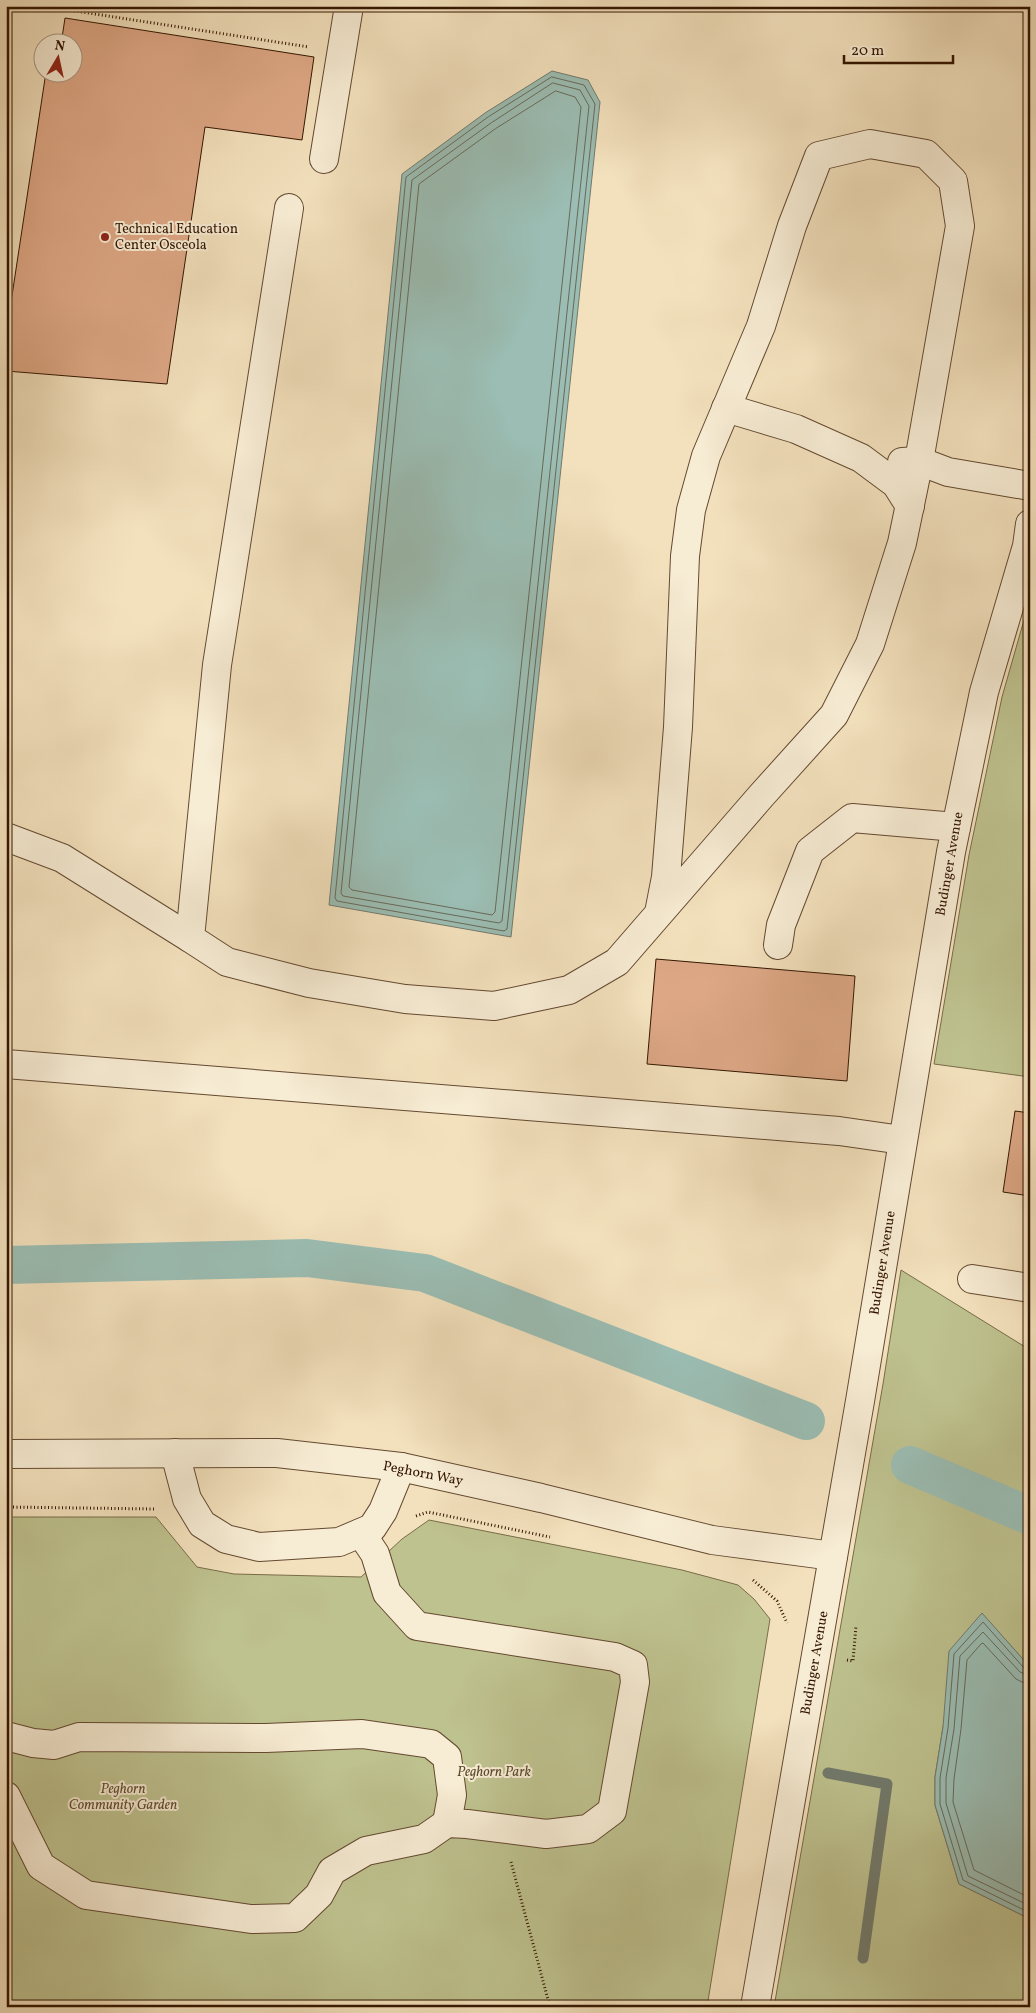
<svg xmlns="http://www.w3.org/2000/svg" width="1036" height="2013" viewBox="0 0 1036 2013" font-family="Vollkorn,serif">
<style>
.green{fill:#bec28f;stroke:#796c48}
.water{fill:#9bbdb3;stroke:#727a6c}
.lines{fill:none;stroke-linecap:round;stroke-linejoin:round}
.shore{stroke:#686a5a;stroke-width:1}
.stream{stroke:#727a6c;stroke-width:11}
.canal{stroke:#9bbdb3;stroke-width:38}
.building{fill:#dda785;stroke:#341601}
.minor-casing{stroke:#644930;stroke-width:30}
.path{stroke:#341601;stroke-width:3;stroke-dasharray:1 2.5;stroke-linecap:butt}
.minor{stroke:#f7ecd4;stroke-width:28}
.poi-dot{fill:#8f2418;stroke:#f7ecd4;stroke-width:2}
.labels{text-anchor:middle;dominant-baseline:central;stroke-width:4;stroke-linejoin:round;paint-order:stroke}
.poi-label{font-size:14px;fill:#341601;stroke:#f7ecd4;text-anchor:start}
.street-label{font-size:14px;fill:#341601;stroke:#f7ecd4}
.park-label{font-size:14px;font-style:italic;fill:#5d4a2c;stroke:#f7ecd4}
</style>
<rect width="100%" height="100%" fill="#f3e1bd"/>
<filter id="stains"><feTurbulence type="fractalNoise" baseFrequency=".004" numOctaves="4"/><feColorMatrix values="0 0 0 0 .2 0 0 0 0 .09 0 0 0 0 .02 0 0 0 .5 -.17"/></filter>
<radialGradient id="worn" r=".72"><stop offset=".6" stop-color="#630" stop-opacity="0"/><stop offset="1" stop-color="#630" stop-opacity=".3"/></radialGradient>
<g class="green">
<path d="M 1030,599 L 1030,1077 L 934,1064 L 969,855 L 1002,697 Z"/>
<path d="M 901,1270 L 1030,1350 L 1030,1667 L 982,1614 L 943,1727 L 935,1777 L 935,1805 L 959,1884 L 1030,1919 L 1030,2007 L 774,2007 L 883,1384 Z"/>
<path d="M 6,1517 L 156,1517 L 197,1567 L 234,1574 L 361,1577 L 402,1539 L 429,1520 L 682,1570 L 738,1585 L 754,1599 L 770,1619 L 707,2007 L 6,2007 Z"/>
</g>
<g class="water">
<path d="M 552,71 L 588,80 L 600,102 L 511,937 L 329,905 L 402,174 L 485,113 Z"/>
<path d="M 982,1613 L 1030,1667 L 1030,1919 L 959,1884 L 935,1805 L 935,1777 L 943,1727 L 949,1651 Z"/>
</g>
<g class="lines">
<g class="shore">
<path d="M 552,77 L 584,85 L 595,104 L 507,929 L 504,931 L 337,901 L 335,898 L 406,177 L 488,117 Z"/>
<path d="M 553,83 L 580,90 L 589,106 L 502,921 L 499,923 L 343,896 L 341,893 L 412,180 L 491,123 Z"/>
<path d="M 556,91 L 575,97 L 581,107 L 495,912 L 492,915 L 352,890 L 349,887 L 419,184 L 495,129 Z"/>
<path d="M 1030,1669 L 1024,1668 L 983,1622 L 954,1654 L 948,1728 L 940,1778 L 940,1804 L 963,1880 L 1030,1913"/>
<path d="M 1030,1676 L 1020,1672 L 983,1632 L 960,1656 L 954,1729 L 946,1778 L 946,1803 L 968,1876 L 1030,1906"/>
<path d="M 1030,1683 L 1022,1682 L 1016,1679 L 983,1643 L 981,1644 L 967,1660 L 961,1729 L 954,1779 L 953,1802 L 974,1870 L 1030,1898"/>
</g>
<path class="stream" d="M 828,1773 L 887,1784 L 863,1958"/>
<g class="canal">
<path d="M 6,1265 L 307,1258 L 425,1273 L 806,1421"/>
<path d="M 910,1465 L 1030,1516"/>
</g>
</g>
<g class="building">
<path d="M 65,18 L 314,57 L 302,140 L 205,127 L 167,384 L 6,371 L 6,335 L 46,72 L 72,72 L 72,42 L 50,42 L 51,37 L 62,38 Z"/>
<path d="M 656,959 L 855,976 L 847,1081 L 647,1064 Z"/>
<path d="M 1015,1111 L 1030,1113 L 1030,1196 L 1003,1192 Z"/>
</g>
<g class="lines">
<g class="minor-casing">
<g id="minor">
<path d="M 324,159 L 349,6"/>
<path d="M 289,208 L 217,665 L 190,938 L 227,962 L 309,983 L 405,999 L 494,1006 L 569,990 L 617,962 L 761,796 L 834,715 L 870,644 L 902,543 L 919,461 L 960,226 L 953,181 L 926,154 L 870,144 L 819,156 L 792,226 L 761,326 L 706,456 L 691,510 L 685,556 L 678,727 L 666,877 L 659,913"/>
<path d="M 726,408 L 796,429 L 861,458 L 896,484 L 910,506"/>
<path d="M 902,462 L 919,461 L 948,472 L 1030,486"/>
<path d="M 6,837 L 62,858 L 190,938"/>
<path d="M 778,945 L 781,925 L 810,851 L 852,818 L 956,827"/>
<path d="M 6,1064 L 839,1131 L 902,1140"/>
<path d="M 972,1279 L 1030,1288"/>
<path d="M 175,1453 L 187,1499 L 202,1524 L 226,1539 L 259,1547 L 339,1542 L 372,1528 L 383,1511 L 401,1467"/>
<path d="M 6,1454 L 277,1453 L 401,1467 L 541,1498 L 712,1540 L 833,1556"/>
<path d="M 6,1736 L 33,1743 L 54,1745 L 79,1737 L 266,1738 L 362,1734 L 431,1744 L 447,1757 L 452,1795 L 447,1823"/>
<path d="M 6,1796 L 41,1866 L 86,1895 L 251,1919 L 295,1918 L 319,1895 L 332,1871 L 366,1851 L 424,1839 L 447,1823 L 467,1824 L 546,1834 L 588,1829 L 612,1811 L 635,1682 L 633,1665 L 615,1657 L 417,1626 L 387,1593 L 375,1554 L 361,1533"/>
<path d="M 755,2007 L 860,1401 L 951,852 L 984,692 L 1027,546 L 1030,524"/>
</g>
</g>
<g class="path">
<path d="M 43,6 L 309,47"/>
<path d="M 6,10 L 28,6"/>
<path d="M 6,1507 L 156,1509"/>
<path d="M 416,1516 L 428,1512 L 550,1537"/>
<path d="M 753,1580 L 777,1601 L 787,1623"/>
<path d="M 847,1660 L 853,1661 L 856,1626"/>
<path d="M 511,1862 L 550,2007"/>
</g>
<use href="#minor" class="minor"/>
</g>
<circle class="poi-dot" cx="105" cy="237" r="5"/>
<g class="labels">
<g class="poi-label">
<text x="115" y="229">Technical Education<tspan x="115" dy="16">Center Osceola</tspan></text>
</g>
<g class="street-label">
<text transform="translate(950 864) rotate(-80)">Budinger Avenue</text>
<text transform="translate(883 1263) rotate(-81)">Budinger Avenue</text>
<text transform="translate(423 1474) rotate(11)">Peghorn Way</text>
<text transform="translate(815 1663) rotate(-80)">Budinger Avenue</text>
</g>
<g class="park-label">
<text x="494" y="1772">Peghorn Park</text>
<text x="123" y="1789">Peghorn<tspan x="123" dy="16">Community Garden</tspan></text>
</g>
</g>
<rect width="1036" height="2013" fill="none" stroke="#f3e1bd" stroke-width="25"/>
<rect x="8" y="8" width="1021" height="1998" fill="none" stroke="#341601" stroke-width="2.5"/>
<rect x="12" y="12" width="1011" height="1988" fill="none" stroke="#341601"/>
<g transform="translate(58 58) rotate(9)"><circle r="24" fill="#f7ecd4" stroke="#a99680"/>
<path d="M0-4L9 19L0 12L-9 19Z" fill="#8f2418"/>
<text y="-8" font-size="14" font-weight="bold" text-anchor="middle" fill="#341601">N</text>
</g>
<path d="M844 55v8h109v-8" fill="none" stroke="#341601" stroke-width="2.5"/>
<text x="851" y="55" font-size="15" fill="#341601" stroke="#f7ecd4" stroke-width="4" paint-order="stroke">20 m</text>
<rect width="100%" height="100%" filter="url(#stains)"/>
<rect width="100%" height="100%" fill="url(#worn)"/>
</svg>
